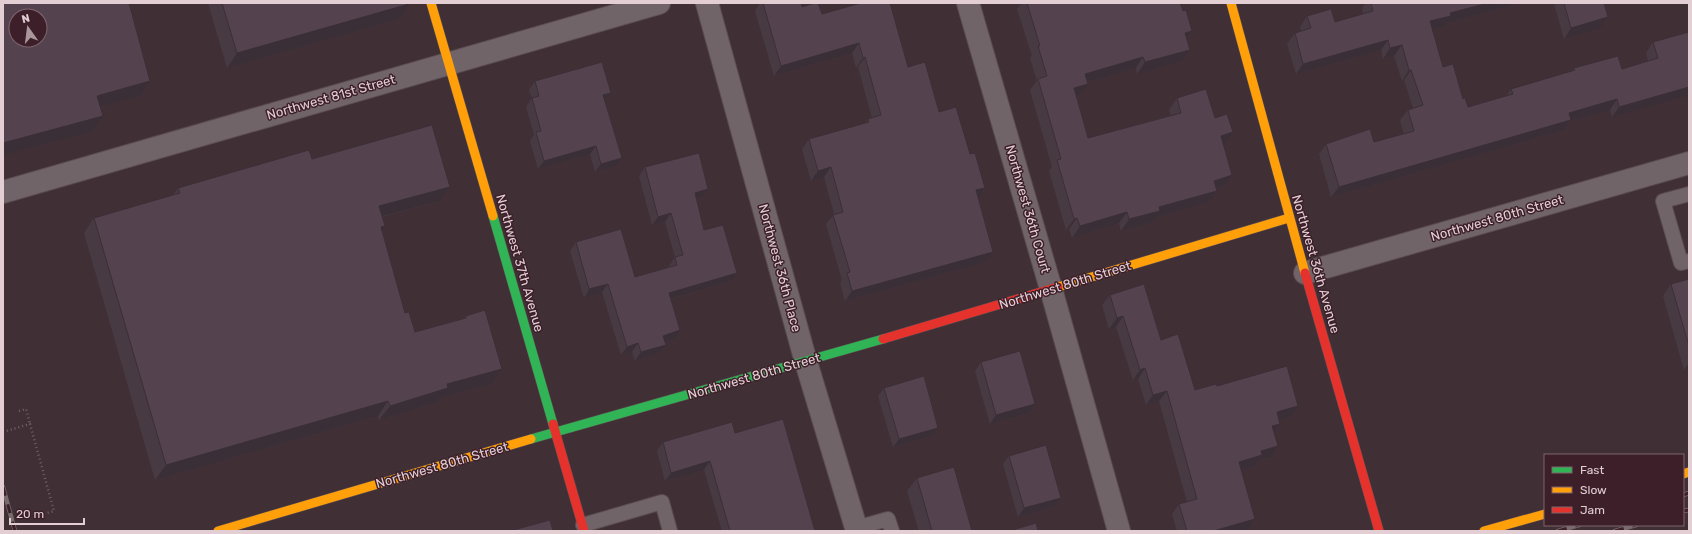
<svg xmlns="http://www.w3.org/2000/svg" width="1692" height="534" viewBox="0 0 1692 534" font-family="Rubik,sans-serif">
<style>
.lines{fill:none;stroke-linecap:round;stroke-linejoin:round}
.lane-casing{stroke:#5b4c51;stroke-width:16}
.street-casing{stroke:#5b4c51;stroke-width:24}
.fast-casing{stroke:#5b4c51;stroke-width:10}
.slow-casing{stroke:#5b4c51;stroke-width:10}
.jam-casing{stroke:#5b4c51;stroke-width:10}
.path{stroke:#6e6165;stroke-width:2.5;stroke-dasharray:1 3;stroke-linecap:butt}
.lane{stroke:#716468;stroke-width:14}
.street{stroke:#716468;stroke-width:22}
.fast{stroke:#30b455;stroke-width:9}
.slow{stroke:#ff9f0a;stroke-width:9}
.jam{stroke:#e5322d;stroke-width:9}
.rail-casing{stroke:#776b6e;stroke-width:4.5}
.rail{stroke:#3c1f29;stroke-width:3;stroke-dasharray:9;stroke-linecap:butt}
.wall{fill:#483a43}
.shaded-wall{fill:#3b2f37}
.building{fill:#54434e;stroke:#3b2f37;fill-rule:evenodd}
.labels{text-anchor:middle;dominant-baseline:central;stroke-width:3;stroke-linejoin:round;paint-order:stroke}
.street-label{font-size:13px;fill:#e3ced4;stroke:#3c1f29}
</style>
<rect width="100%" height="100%" fill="#403035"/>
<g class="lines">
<g class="lane-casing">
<g id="lane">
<path d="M 1689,194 L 1663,201 L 1681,263 L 1689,261"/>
<path d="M 583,525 L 662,502 L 670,531"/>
<path d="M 856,528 L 888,519 L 892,531"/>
</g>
</g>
<g class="street-casing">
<g id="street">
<path d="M 707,3 L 806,362 L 857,531"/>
<path d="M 968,3 L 1051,289 L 1119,531"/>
<path d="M 3,192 L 659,3"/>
<path d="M 1305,273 L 1689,163"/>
</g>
</g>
<g class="fast-casing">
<g id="fast">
<path d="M 493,216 L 553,424"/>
<path d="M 531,439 L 883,339"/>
</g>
</g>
<g class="slow-casing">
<g id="slow">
<path d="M 431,3 L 493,216"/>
<path d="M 1231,3 L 1305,273"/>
<path d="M 1058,287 L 1289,218"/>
<path d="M 1683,474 L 1689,472"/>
<path d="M 218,531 L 531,439"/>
<path d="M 1484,531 L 1545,514"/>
</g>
</g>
<g class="jam-casing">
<g id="jam">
<path d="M 1305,273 L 1379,531"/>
<path d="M 883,339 L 1058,287"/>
<path d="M 553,424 L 584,531"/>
</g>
</g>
<g class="path">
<path d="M 19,411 L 26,409 L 30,424"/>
<path d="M 3,432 L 30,424 L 54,511 L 47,513"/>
</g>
<use href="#lane" class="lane"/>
<use href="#street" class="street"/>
<use href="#fast" class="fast"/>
<use href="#slow" class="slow"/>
<use href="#jam" class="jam"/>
<g class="rail-casing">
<g id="rail">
<path d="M 3,487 L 15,531"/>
<path d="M 1683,495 L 1689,493"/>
<path d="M 1683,511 L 1689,510"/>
<path d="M 1558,531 L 1579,525"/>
<path d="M 1615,531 L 1636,525"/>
</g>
</g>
<use href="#rail" class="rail"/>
</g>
<g class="wall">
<path d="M 208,3 L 408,3 L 399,19 L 227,68 Z"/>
<path d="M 760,3 L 801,3 L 802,7 L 822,14 L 890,5 L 908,67 L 939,112 L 970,154 L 985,188 L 978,198 L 986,262 L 845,301 L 840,283 L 842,280 L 826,224 L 834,214 L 824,177 L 811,181 L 802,149 L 809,139 L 865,124 L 868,119 L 872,118 L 858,67 L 856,68 L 852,53 L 774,76 L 755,11 Z"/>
<path d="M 1022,3 L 1180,3 L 1187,38 L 1182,61 L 1137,74 L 1136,68 L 1088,82 L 1080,95 L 1076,96 L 1088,138 L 1171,115 L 1169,110 L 1177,98 L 1215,118 L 1233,132 L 1225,144 L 1223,144 L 1224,186 L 1216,189 L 1209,202 L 1155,218 L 1152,222 L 1121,231 L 1119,223 L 1072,238 L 1069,229 L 1066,230 L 1049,171 L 1052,167 L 1030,90 L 1037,81 L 1030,58 L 1032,56 L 1017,9 Z"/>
<path d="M 1365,3 L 1520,3 L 1446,23 L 1444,26 L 1432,29 L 1443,67 L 1468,107 L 1506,96 L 1511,89 L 1572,71 L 1574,68 L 1622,69 L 1648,61 L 1646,53 L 1653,42 L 1689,32 L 1612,117 L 1610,110 L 1570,121 L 1564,130 L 1331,197 L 1319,154 L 1326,144 L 1374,142 L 1404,134 L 1400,120 L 1408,110 L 1413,108 L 1404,80 L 1402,81 L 1394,56 L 1383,59 L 1381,50 L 1296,74 L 1287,44 L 1295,33 L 1301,31 L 1300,27 L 1307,16 L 1335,22 L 1363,14 L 1362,8 Z"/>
<path d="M 1554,3 L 1604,3 L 1601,28 L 1564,39 Z"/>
<path d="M 535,81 L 611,93 L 605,101 L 622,158 L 616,166 L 595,172 L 590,154 L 538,169 L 530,141 L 534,135 L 526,107 L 532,98 L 529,90 Z"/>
<path d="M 312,159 L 439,201 L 382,217 L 385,226 L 381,231 L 405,313 L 415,332 L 464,318 L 466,316 L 491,384 L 441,397 L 438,402 L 379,420 L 378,416 L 155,480 L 84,233 L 94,218 L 173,195 L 178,188 Z"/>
<path d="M 645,167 L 702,197 L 696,199 L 704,230 L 731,281 L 671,299 L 680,330 L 675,339 L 665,342 L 666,345 L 660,353 L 635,361 L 632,352 L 621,355 L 602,292 L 584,298 L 570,251 L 576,242 L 635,277 L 669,267 L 669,266 L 675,257 L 665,222 L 652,225 L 639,176 Z"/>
<path d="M 1689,279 L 1689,368 L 1684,370 L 1663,296 L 1671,284 Z"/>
<path d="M 1110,295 L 1161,340 L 1195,390 L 1217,386 L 1291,416 L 1279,419 L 1280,424 L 1274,432 L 1271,457 L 1259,460 L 1255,466 L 1241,470 L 1248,530 L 1243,531 L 1177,531 L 1172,514 L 1179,504 L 1187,502 L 1159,401 L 1146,405 L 1138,379 L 1133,380 L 1116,327 L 1109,329 L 1102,305 Z"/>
<path d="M 981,362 L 1035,404 L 1029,413 L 990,424 L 975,371 Z"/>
<path d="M 884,388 L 932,436 L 893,447 L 878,396 Z"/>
<path d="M 735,433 L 815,531 L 722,531 L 704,470 L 665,481 L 657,451 L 663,442 Z"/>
<path d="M 1009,456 L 1055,506 L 1018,517 L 1003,464 Z"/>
<path d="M 917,478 L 972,531 L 919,531 L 907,491 Z"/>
</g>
<g class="shaded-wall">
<path d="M 884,3 L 898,3 L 881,8 Z"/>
<path d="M 1488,3 L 1520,3 L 1446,23 L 1444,26 L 1423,32 L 1430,21 L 1450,13 Z"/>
<path d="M 409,4 L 399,19 L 227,68 L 237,53 Z"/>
<path d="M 1608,17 L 1601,28 L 1564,39 L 1571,28 Z"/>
<path d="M 1192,31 L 1184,42 L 1185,33 Z"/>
<path d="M 1388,40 L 1381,50 L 1296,74 L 1303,64 Z"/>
<path d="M 859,43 L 852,53 L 774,76 L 781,66 Z"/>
<path d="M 1402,45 L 1394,56 L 1383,59 L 1390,48 Z"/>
<path d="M 1190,50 L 1182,61 L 1137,74 L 1145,62 Z"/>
<path d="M 865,57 L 858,67 L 856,68 L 863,58 Z"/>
<path d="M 1143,57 L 1136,68 L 1078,85 L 1085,74 Z"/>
<path d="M 1409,70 L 1411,70 L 1404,80 L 1402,81 Z"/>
<path d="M 150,81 L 140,96 L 87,110 L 97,96 Z"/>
<path d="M 1088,84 L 1080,95 L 1066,99 L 1074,88 Z"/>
<path d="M 1689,87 L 1689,95 L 1612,117 L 1619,107 Z"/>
<path d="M 611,93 L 605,101 L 603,95 Z"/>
<path d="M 1617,99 L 1610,110 L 1570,121 L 1564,130 L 1331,197 L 1339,187 L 1569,113 Z"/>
<path d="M 103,116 L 93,131 L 3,155 L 3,143 Z"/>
<path d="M 1233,132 L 1225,144 L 1213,148 L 1221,136 Z"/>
<path d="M 596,146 L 590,154 L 538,169 L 544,161 Z"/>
<path d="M 622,158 L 616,166 L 595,172 L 601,164 Z"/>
<path d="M 831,167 L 824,177 L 811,181 L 818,171 Z"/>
<path d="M 1232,175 L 1224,186 L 1206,192 L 1214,181 Z"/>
<path d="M 450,187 L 439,201 L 368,220 L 379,206 Z"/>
<path d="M 985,188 L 978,198 L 969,200 L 976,190 Z"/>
<path d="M 708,189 L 702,197 L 689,201 L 695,193 Z"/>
<path d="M 1217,191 L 1209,202 L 1155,218 L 1152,222 L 1121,231 L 1129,219 L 1159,207 Z"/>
<path d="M 1127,212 L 1119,223 L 1072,238 L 1080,226 Z"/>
<path d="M 671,213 L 665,222 L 652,225 L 658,217 Z"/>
<path d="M 1077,218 L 1069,229 L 1066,230 L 1074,219 Z"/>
<path d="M 385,226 L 374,241 L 381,227 Z"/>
<path d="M 993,252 L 986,262 L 845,301 L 852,291 Z"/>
<path d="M 737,273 L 731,281 L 663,301 L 669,293 Z"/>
<path d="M 608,284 L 602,292 L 584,298 L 589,289 Z"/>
<path d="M 1123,316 L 1116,327 L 1109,329 L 1117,318 Z"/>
<path d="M 680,330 L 675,339 L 657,344 L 663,336 Z"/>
<path d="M 638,343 L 632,352 L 621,355 L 627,347 Z"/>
<path d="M 666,345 L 660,353 L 635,361 L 641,352 Z"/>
<path d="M 1689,363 L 1689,368 L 1684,370 Z"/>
<path d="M 1145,368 L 1138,379 L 1133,380 L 1140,370 Z"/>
<path d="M 502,369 L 491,384 L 441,397 L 438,402 L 379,420 L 390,406 L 447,384 Z"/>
<path d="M 1167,391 L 1159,401 L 1146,405 L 1153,395 Z"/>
<path d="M 388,401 L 378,416 L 155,480 L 166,465 Z"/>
<path d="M 1035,404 L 1029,413 L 990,424 L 996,415 Z"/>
<path d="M 1298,406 L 1291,416 L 1270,422 L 1277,412 Z"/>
<path d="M 1280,424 L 1273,434 L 1272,426 Z"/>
<path d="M 938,428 L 932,436 L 893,447 L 899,439 Z"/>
<path d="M 1278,446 L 1271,457 L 1259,460 L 1255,466 L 1232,473 L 1239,462 L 1261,451 Z"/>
<path d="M 710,461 L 704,470 L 665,481 L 671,473 Z"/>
<path d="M 1061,498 L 1055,506 L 1018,517 L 1024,508 Z"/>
<path d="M 1255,519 L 1248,530 L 1243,531 L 1213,531 Z"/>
</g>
<g class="building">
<path d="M 3,3 L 129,3 L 150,81 L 97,96 L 103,116 L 3,143 ZM 16,16 L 40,16 L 40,40 L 16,40 Z"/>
<path d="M 222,3 L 408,3 L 409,4 L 237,53 Z"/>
<path d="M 763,3 L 801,3 L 802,7 L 815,3 L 818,3 L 822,14 L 861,3 L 890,3 L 908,67 L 925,62 L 939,112 L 956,107 L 970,154 L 975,153 L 985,188 L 976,190 L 993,252 L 852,291 L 847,273 L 850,272 L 833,215 L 843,212 L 831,167 L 818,171 L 809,139 L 869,122 L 868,119 L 881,115 L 865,57 L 863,58 L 859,43 L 781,66 Z"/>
<path d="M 1027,3 L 1180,3 L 1183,11 L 1186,10 L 1192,31 L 1185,33 L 1190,50 L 1145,62 L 1143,57 L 1085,74 L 1088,84 L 1074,88 L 1088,138 L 1181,113 L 1177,98 L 1206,89 L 1215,118 L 1227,114 L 1233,132 L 1221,136 L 1232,175 L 1214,181 L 1217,191 L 1159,207 L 1160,211 L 1129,219 L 1127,212 L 1080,226 L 1077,218 L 1074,219 L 1057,160 L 1061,159 L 1038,79 L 1047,76 L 1038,46 L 1040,46 Z"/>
<path d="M 1371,3 L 1488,3 L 1450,13 L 1451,16 L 1430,21 L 1443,67 L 1453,64 L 1463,99 L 1465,98 L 1468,107 L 1513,94 L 1511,89 L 1575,70 L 1574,68 L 1618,56 L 1622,69 L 1658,58 L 1653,42 L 1689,32 L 1689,87 L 1619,107 L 1617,99 L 1569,113 L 1571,120 L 1339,187 L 1326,144 L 1370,129 L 1374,142 L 1414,131 L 1408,110 L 1423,105 L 1411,70 L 1409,70 L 1402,45 L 1390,48 L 1388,40 L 1303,64 L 1295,33 L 1311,28 L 1307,16 L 1331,9 L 1335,22 L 1373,11 Z"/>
<path d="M 1564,3 L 1604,3 L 1608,17 L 1571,28 Z"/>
<path d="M 602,62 L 611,93 L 603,95 L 622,158 L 601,164 L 596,146 L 544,161 L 536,132 L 541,131 L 532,98 L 539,96 L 535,81 Z"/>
<path d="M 432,125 L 450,187 L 379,206 L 385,226 L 381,227 L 405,313 L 409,312 L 415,332 L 466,318 L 466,316 L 485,310 L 502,369 L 447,384 L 448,388 L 390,406 L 388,401 L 166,465 L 94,218 L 180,193 L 178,188 L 309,150 L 312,159 Z"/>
<path d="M 699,153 L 708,189 L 695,193 L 704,230 L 723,225 L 737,273 L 669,293 L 680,330 L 663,336 L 666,345 L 641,352 L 638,343 L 627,347 L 608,284 L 589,289 L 576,242 L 621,229 L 635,277 L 677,265 L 675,257 L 683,255 L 671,213 L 658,217 L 645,167 Z"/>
<path d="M 1689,279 L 1689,346 L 1671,284 Z"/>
<path d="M 1144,284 L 1161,340 L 1178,334 L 1195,390 L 1216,384 L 1217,386 L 1287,366 L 1298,406 L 1277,412 L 1280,424 L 1272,426 L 1278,446 L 1261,451 L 1262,455 L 1239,462 L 1255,519 L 1213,531 L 1187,531 L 1179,504 L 1197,499 L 1167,391 L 1153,395 L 1145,368 L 1140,370 L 1123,316 L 1117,318 L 1110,295 Z"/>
<path d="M 1020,351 L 1035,404 L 996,415 L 981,362 Z"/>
<path d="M 924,376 L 938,428 L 899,439 L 884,388 Z"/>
<path d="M 783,419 L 815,531 L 730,531 L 710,461 L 671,473 L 663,442 L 732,422 L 735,433 Z"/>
<path d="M 1046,445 L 1061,498 L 1024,508 L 1009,456 Z"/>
<path d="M 954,467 L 972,531 L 932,531 L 917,478 Z"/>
<path d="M 550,520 L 553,531 L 510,531 Z"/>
<path d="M 1036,523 L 1038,531 L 1009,531 Z"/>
</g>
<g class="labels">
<g class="street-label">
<text transform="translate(331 97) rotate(-16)">Northwest 81st Street</text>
<text transform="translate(1028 209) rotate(74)">Northwest 36th Court</text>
<text transform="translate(1497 218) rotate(-16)">Northwest 80th Street</text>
<text transform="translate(520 263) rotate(74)">Northwest 37th Avenue</text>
<text transform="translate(1316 264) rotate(74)">Northwest 36th Avenue</text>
<text transform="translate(780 268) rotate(75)">Northwest 36th Place</text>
<text transform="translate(1065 285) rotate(-17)">Northwest 80th Street</text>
<text transform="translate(754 376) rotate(-16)">Northwest 80th Street</text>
<text transform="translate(442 465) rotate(-16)">Northwest 80th Street</text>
</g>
</g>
<rect width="1692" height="534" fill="none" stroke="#e3ced4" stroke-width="8"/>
<rect x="1544" y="454" width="140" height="72" fill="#3c1f29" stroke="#7f656d"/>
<rect x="1552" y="467" width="20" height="6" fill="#30b455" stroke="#7f656d"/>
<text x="1580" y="474" font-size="12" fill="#e3ced4">Fast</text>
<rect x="1552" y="487" width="20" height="6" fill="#ff9f0a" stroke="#7f656d"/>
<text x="1580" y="494" font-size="12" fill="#e3ced4">Slow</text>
<rect x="1552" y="507" width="20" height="6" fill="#e5322d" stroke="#7f656d"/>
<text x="1580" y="514" font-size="12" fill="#e3ced4">Jam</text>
<g transform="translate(28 28) rotate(346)"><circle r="19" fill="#3c1f29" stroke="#7f656d"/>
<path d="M0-3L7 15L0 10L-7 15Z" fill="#aa979c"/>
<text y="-6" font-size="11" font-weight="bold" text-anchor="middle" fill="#e3ced4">N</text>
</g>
<path d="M10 518v6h74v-6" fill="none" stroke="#e3ced4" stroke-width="2"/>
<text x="16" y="518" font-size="12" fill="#e3ced4" stroke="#3c1f29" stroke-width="3" paint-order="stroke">20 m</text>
</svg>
